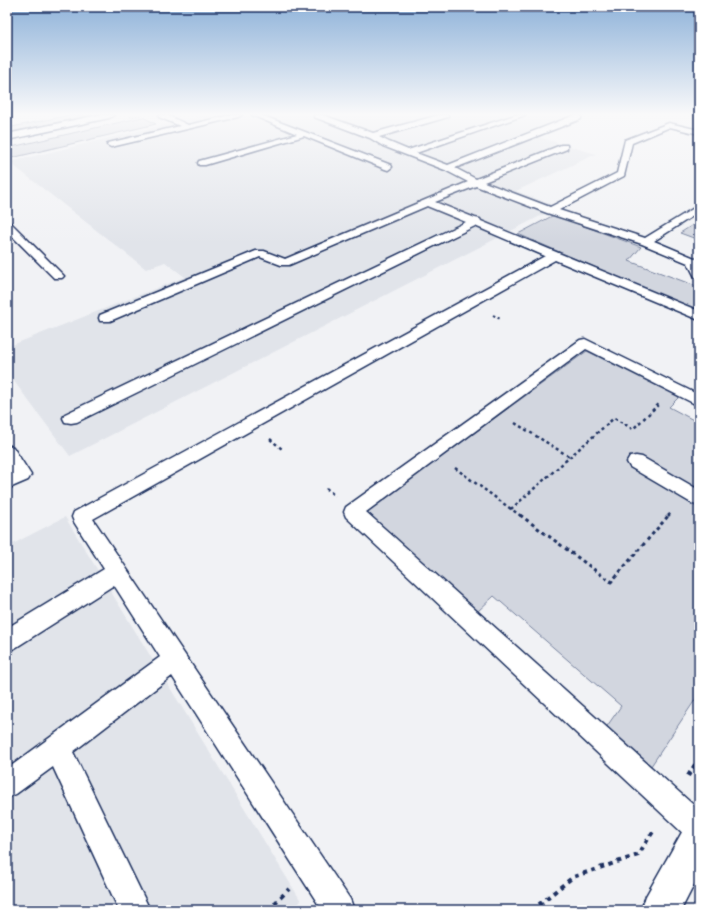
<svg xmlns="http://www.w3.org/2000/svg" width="706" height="917" viewBox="0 0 706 917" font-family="Caveat,sans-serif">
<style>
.built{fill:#e1e4ea}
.green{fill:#d2d6df;stroke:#76829e}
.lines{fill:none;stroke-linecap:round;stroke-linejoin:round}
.service-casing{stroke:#1b2f5e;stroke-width:3}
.minor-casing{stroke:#1b2f5e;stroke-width:3}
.primary-casing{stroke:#1b2f5e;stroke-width:3}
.path-far4{stroke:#1b2f5e;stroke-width:1;stroke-dasharray:1.5 1.5;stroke-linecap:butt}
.path-far3{stroke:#1b2f5e;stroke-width:2;stroke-dasharray:2.5 2.5;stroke-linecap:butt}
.path-far2{stroke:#1b2f5e;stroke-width:2.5;stroke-dasharray:3 3;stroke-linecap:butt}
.path-far1{stroke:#1b2f5e;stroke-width:3;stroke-dasharray:3.5 3.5;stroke-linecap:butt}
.path{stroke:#1b2f5e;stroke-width:4;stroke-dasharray:4.5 4.5;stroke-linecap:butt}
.service{fill:#fff;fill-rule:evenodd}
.minor{fill:#fff;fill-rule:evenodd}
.primary{fill:#fff;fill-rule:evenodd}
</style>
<rect width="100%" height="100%" fill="#f1f2f5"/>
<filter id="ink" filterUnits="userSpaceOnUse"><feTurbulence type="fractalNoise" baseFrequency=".025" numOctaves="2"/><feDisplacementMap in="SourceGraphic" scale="8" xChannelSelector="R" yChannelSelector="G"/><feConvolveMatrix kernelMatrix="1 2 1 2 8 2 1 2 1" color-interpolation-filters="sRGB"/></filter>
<g filter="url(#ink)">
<g class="built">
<path d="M 206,115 L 215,115 L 222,118 L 234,115 L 589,115 L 535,136 L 596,154 L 516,191 L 558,207 L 70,456 L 7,372 L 7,347 L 185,277 L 165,262 L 146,269 L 9,162 Z"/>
<path d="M 65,517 L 301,901 L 292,910 L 7,910 L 7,547 Z"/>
</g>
<g class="green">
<path d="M 70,115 L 92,115 L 7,133 L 7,128 Z"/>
<path d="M 143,117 L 156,124 L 7,159 L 7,148 Z"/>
<path d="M 554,215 L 641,247 L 629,261 L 696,286 L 696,311 L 518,234 Z"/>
<path d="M 699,221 L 699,240 L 680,233 Z"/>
<path d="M 587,351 L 679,397 L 669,407 L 699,423 L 699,694 L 649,769 L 605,729 L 621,706 L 494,596 L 476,613 L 364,513 Z"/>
</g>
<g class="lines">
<g class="service-casing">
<g id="service">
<path d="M 159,115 L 167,115 L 188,125 L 230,115 L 242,115 L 238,117 L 111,147 L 107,145 L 108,143 L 180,126 L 159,117 Z"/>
<path d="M 252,115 L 261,115 L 391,165 L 392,167 L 388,170 L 385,169 L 304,136 L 205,165 L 199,165 L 198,163 L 199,161 L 297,134 Z"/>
<path d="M 314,115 L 323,115 L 373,133 L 439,115 L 448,115 L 448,117 L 379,137 L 389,142 L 408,150 L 515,115 L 525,115 L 416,153 L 448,165 L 575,115 L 581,115 L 581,119 L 455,168 L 476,179 L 561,145 L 567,145 L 567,149 L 484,182 L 550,207 L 617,173 L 625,140 L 669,123 L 699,130 L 699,134 L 670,127 L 632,143 L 624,176 L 559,210 L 645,238 L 699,205 L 699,212 L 654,241 L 697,259 L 699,262 L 699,279 L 695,277 L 688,263 L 642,244 L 547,213 L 476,186 L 435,202 L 475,218 L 480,219 L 481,221 L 699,311 L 699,320 L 555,260 L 93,519 L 350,899 L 354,910 L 322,910 L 172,676 L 73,752 L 150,910 L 119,910 L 53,767 L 16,794 L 7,798 L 7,769 L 160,657 L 114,585 L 15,648 L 7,651 L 7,628 L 104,569 L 74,522 L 72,517 L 74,512 L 545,256 L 475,226 L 77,422 L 71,423 L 65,422 L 63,418 L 65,414 L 466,222 L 427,206 L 289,265 L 281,265 L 260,257 L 110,321 L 100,321 L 99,318 L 100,315 L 256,251 L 264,251 L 285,259 L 468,182 L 445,170 L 383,146 L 370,138 L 314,117 Z"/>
<path d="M 7,222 L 11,223 L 64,276 L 62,278 L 54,278 L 7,231 Z"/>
<path d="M 585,339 L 699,395 L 699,406 L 586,349 L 366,512 L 699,810 L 699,843 L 689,839 L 346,517 L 344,512 L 346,507 L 580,340 Z"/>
<path d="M 7,445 L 13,447 L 31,475 L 28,480 L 7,489 L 7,474 L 11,472 L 7,465 Z"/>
<path d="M 636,456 L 642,457 L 699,490 L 699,506 L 693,504 L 630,467 L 627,462 L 630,457 Z"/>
</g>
</g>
<g class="minor-casing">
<path id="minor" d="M 699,820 L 699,875 L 681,910 L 641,910 L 646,896 L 686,825 Z"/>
</g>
<g class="primary-casing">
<path id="primary" d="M 98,115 L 114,115 L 109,118 L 7,140 L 7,134 Z"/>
</g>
<g class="path-far4">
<path d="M 630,115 L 636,116"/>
<path d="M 130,117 L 141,115"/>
</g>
<path class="path-far3" d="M 493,315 L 500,319"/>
<g class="path-far2">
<path d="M 515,423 L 570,457"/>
<path d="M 270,439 L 282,449"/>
<path d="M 455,468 L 511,509"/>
<path d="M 326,488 L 335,496"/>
<path d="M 521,516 L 511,509 L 614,418 L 633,429 L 659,404"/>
<path d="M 668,516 L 672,512"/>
</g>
<path class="path-far1" d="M 520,515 L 611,582 L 669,515"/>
<g class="path">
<path d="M 688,776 L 699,758"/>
<path d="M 268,910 L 289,889"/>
<path d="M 532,910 L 573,877 L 638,855 L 654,830"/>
</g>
<use href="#service" class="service"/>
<use href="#minor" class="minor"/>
<use href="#primary" class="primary"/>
</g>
</g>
<linearGradient id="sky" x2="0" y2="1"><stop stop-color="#8eb2d9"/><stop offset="0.47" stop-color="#f9f9fa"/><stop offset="1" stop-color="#f9f9fa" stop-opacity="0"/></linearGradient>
<rect width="706" height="243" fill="url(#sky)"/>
<rect width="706" height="917" fill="none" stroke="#fff" stroke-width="24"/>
<rect x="12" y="12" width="682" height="893" fill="none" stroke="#1b2f5e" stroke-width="1.5" filter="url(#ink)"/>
</svg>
